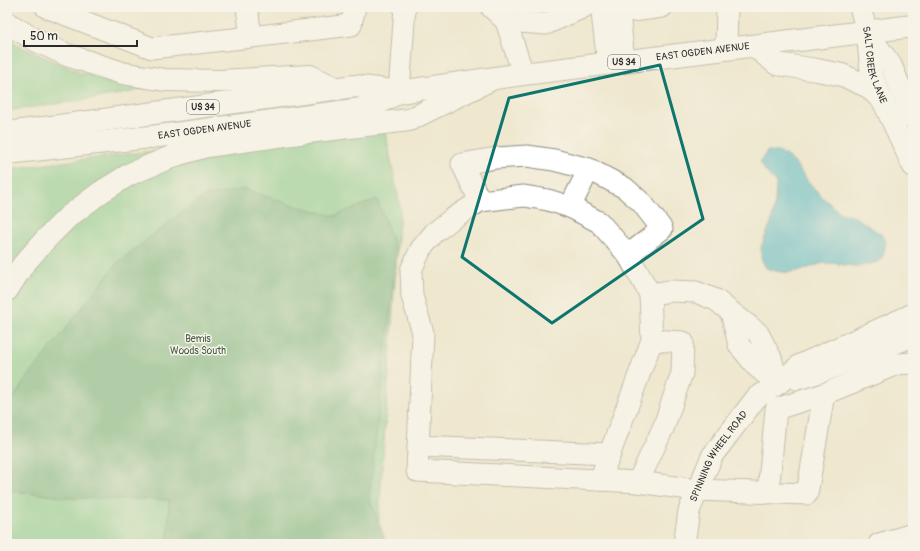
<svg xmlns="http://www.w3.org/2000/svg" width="920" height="551" viewBox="0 0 920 551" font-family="Pangolin,sans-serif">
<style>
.green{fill:#7dca89;stroke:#547a5a}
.forest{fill:#66ae75;stroke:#486c50}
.water{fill:#4db7ca;stroke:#3c717a}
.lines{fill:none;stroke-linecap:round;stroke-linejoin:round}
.minor-casing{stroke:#8d8a7d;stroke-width:23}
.major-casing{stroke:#8d8a7d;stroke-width:24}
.highway-casing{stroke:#8d8a7d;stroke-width:24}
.minor{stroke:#fff;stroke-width:21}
.major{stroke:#fff;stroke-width:22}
.highway{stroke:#fff;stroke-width:22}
.marked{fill:none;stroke:#0f766e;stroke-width:3;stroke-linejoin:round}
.labels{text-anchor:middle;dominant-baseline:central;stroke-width:3;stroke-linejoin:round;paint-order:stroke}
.shield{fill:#f7f3e8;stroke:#686764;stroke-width:1}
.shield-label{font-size:9px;font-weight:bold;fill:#2b2b2b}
.street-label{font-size:10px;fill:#2b2b2b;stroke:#f7f3e8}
.park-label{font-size:10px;fill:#445b47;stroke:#f7f3e8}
</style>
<rect width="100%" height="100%" fill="#f7f3e8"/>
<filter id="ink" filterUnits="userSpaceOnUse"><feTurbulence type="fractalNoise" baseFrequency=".025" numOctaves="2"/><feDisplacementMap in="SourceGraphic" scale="8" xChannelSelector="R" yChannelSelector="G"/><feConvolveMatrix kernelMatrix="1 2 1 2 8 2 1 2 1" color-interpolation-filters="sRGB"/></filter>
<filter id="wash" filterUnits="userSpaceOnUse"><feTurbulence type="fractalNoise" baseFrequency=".012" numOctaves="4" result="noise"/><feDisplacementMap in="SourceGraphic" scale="16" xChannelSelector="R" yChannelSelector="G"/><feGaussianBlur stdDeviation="0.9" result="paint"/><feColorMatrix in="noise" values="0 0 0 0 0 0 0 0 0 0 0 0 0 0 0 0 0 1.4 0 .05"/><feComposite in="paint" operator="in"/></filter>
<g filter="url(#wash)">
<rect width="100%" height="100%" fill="#efe8cf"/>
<g class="green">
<path d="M 7,36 L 19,46 L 81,73 L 145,88 L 128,93 L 7,111 Z"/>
<path d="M 384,129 L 386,135 L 400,207 L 377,544 L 7,544 L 7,169 L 143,152 L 223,148 Z"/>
</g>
<path class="forest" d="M 245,189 L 289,204 L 334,216 L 377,199 L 397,253 L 369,498 L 387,544 L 168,544 L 169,500 L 69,498 L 7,490 L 7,408 L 24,382 L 118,262 L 203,197 Z"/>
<path class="water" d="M 767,151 L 777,151 L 786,155 L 795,163 L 807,180 L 821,196 L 840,213 L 855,217 L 882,235 L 886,243 L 883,256 L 880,261 C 872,264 864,266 856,266 C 847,266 837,263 828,263 C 820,263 812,267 805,269 C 791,274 779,273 766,268 L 761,258 L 761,247 L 772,220 L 775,202 L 776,183 L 766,172 L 760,162 Z"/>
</g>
<g filter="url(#ink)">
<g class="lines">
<g class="minor-casing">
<g id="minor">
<path d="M 46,7 L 152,48 L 251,37"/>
<path d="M 247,7 L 251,37 L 351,25 L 355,7"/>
<path d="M 491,7 L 506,21 L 546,24 L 584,7"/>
<path d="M 605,7 L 602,13 L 608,64"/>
<path d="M 616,7 L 619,11 L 624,62"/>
<path id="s1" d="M 860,7 L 867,32 L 871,72 L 883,101 L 913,166"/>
<path d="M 633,11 L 662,7"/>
<path d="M 506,21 L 523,74"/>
<path d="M 867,32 L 891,65 L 913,118"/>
<path d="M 726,48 L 727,7"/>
<path d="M 399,92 L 405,7"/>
<path d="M 480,201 L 462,164 L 496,158 L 527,156 L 554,160 L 589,169 L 625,188 L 642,203 L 662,229 L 628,255"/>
<path d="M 570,207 L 589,169"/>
<path d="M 731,312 L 758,333 L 771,358 L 778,384 L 756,366 L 739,345 Z"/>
<path d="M 652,340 L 683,342 L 682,373 L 664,426 L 638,482 L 417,471 L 423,333 L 412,296 L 411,270 L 421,249 L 434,233 L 452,219 L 480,201 L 524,196 L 548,200 L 570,207 L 599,222 L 628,255 L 650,294 L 671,291 L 696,292 L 716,300 L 731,312"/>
<path d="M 797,379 C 837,368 875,351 913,336"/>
<path d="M 418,446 L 610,454"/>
<path d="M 600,480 L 652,340 L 650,294"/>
<path d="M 638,482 L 697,490 L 807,494 L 824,394 L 897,364 L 913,363"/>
<path d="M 768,493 L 776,409 L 824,394"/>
<path id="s2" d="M 684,544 L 689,511 L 712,456 L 756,398 L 778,384 L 800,365 L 913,314"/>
<path d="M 879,544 L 913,534"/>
</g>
</g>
<g class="major-casing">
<g id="major">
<path d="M 754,46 L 777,64 L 817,70 L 842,75 L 869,87 L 883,101"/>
<path d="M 912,116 L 913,96"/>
<path id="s3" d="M 7,133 L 355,86 L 399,92 L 523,74 L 913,26"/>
<path id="s4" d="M 7,153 L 159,136 L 369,108 L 399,92"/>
</g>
</g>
<g class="highway-casing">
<g id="highway">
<path d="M 7,23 L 37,41 L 67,55 L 122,73 L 165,80 L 220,81 L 310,76 L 337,89"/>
<path d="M 7,290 L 23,265 L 45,240 L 68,217 L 101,192 L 130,174 L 176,155 L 207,146 L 299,133 L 409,120 L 492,79"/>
</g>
</g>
<use href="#minor" class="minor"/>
<use href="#major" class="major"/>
<use href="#highway" class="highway"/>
</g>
</g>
<path d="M0 0H920V551H0ZM 660,65 L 703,219 L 552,323 L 462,257 L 509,98 Z" fill="#efe8cf" fill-opacity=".55" fill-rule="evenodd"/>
<path class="marked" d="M 660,65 L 703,219 L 552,323 L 462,257 L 509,98 Z"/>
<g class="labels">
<g class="shield">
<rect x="608" y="55" width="32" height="14" rx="3"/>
<rect x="187" y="100" width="32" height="14" rx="3"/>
</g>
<g class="shield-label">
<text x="624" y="62">US 34</text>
<text x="203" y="107">US 34</text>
</g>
<g class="street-label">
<text stroke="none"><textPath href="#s3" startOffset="702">EAST OGDEN AVENUE</textPath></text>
<text stroke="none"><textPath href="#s1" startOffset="60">SALT CREEK LANE</textPath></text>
<text stroke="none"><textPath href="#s4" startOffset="199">EAST OGDEN AVENUE</textPath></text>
<text stroke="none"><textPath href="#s2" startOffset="96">SPINNING WHEEL ROAD</textPath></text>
</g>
<g class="park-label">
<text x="198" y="339">Bemis<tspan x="198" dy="12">Woods South</tspan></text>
</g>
</g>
<rect width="920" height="551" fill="none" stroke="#f7f3e8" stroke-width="24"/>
<path d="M24 40v6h113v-6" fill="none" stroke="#2b2b2b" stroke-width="2"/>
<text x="30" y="40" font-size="12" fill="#2b2b2b" stroke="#f7f3e8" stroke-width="3" paint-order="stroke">50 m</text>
</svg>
